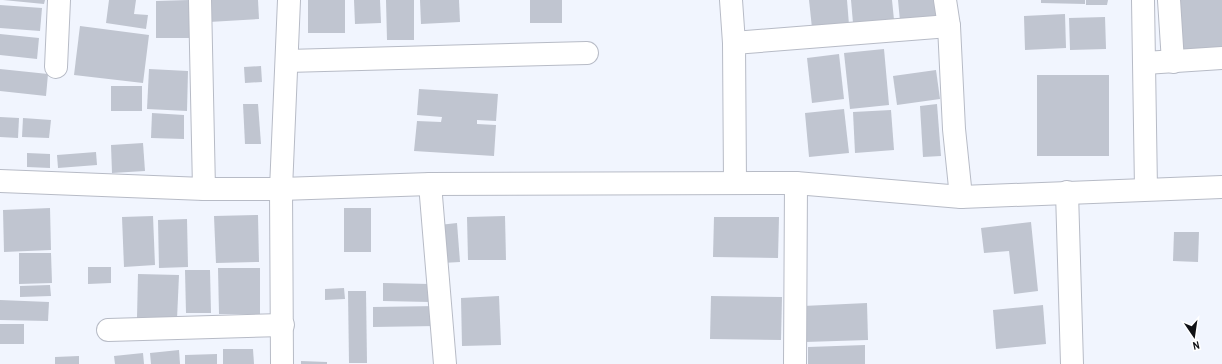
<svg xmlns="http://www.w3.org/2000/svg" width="1222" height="364" viewBox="0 0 1222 364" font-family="'Archivo Narrow',sans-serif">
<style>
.building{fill:#c0c5d0}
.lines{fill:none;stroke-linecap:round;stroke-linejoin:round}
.minor-casing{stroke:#b7bbc6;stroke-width:24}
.minor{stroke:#fff;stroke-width:22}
</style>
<rect width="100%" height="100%" fill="#f1f5fe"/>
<g class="building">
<path d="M 3,0 L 45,0 L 44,4 Z"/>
<path d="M 109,0 L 136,0 L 134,14 L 148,15 L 146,29 L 106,23 Z"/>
<path d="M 189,0 L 190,38 L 156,38 L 156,1 Z"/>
<path d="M 208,0 L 258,0 L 259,19 L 209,22 Z"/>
<rect x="308" y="0" width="37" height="33"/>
<path d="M 354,0 L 380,0 L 381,23 L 355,24 Z"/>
<path d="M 386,0 L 414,0 L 414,40 L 387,40 Z"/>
<path d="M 420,0 L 459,0 L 460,22 L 421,24 Z"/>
<rect x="530" y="0" width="32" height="23"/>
<path d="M 809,0 L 847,0 L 849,25 L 812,28 Z"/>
<path d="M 851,0 L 892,0 L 894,20 L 853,23 Z"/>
<path d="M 898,0 L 938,0 L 940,16 L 900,21 Z"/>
<path d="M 1041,0 L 1085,0 L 1085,4 L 1041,3 Z"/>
<path d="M 1086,0 L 1108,0 L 1107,5 L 1086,5 Z"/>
<path d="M 1176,0 L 1222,0 L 1222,50 L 1179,52 Z"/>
<path d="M 0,5 L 42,8 L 40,31 L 0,28 Z"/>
<path d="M 1065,14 L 1066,48 L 1025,50 L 1024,16 Z"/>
<path d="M 1105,17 L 1106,49 L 1070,50 L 1069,18 Z"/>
<path d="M 80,26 L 149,35 L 143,83 L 74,75 Z"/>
<path d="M 0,34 L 39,38 L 37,59 L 0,55 Z"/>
<path d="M 884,49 L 889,105 L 850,109 L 844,53 Z"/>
<path d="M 839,54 L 844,99 L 812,103 L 807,58 Z"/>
<path d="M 261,66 L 262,82 L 245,83 L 244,67 Z"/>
<path d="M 0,69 L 48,74 L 46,96 L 0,91 Z"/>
<path d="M 149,69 L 188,71 L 187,111 L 147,109 Z"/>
<path d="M 936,70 L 940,99 L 897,105 L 893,76 Z"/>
<rect x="1037" y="75" width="72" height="81"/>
<rect x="111" y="86" width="31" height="25"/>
<path d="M 419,89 L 498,94 L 496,121 L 477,120 L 477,124 L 496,125 L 494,156 L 414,151 L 417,121 L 441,122 L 442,117 L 417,115 Z"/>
<path d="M 243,104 L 258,104 L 261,144 L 245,144 Z"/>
<path d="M 937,104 L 941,156 L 923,157 L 920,106 Z"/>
<path d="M 844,109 L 849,153 L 809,157 L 805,113 Z"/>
<path d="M 891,110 L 894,150 L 855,153 L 853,112 Z"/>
<path d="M 152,113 L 184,115 L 184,139 L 151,138 Z"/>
<path d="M 0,117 L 19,118 L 18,138 L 0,137 Z"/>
<path d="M 23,118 L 51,120 L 49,138 L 22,137 Z"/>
<path d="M 143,143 L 145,171 L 112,173 L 111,145 Z"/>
<path d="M 96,152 L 97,165 L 58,168 L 57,155 Z"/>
<path d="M 27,153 L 50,154 L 50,168 L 27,167 Z"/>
<path d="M 50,208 L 51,250 L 4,252 L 3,210 Z"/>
<rect x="344" y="208" width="27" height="44"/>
<path d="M 258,215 L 259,262 L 216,263 L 214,216 Z"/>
<path d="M 153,216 L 155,265 L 124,267 L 122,217 Z"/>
<path d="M 505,216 L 506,260 L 468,260 L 467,217 Z"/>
<path d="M 714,217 L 779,217 L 778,258 L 713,257 Z"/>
<path d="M 187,219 L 188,267 L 159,268 L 158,220 Z"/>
<path d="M 1031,222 L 1038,291 L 1014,294 L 1009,251 L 984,253 L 981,228 Z"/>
<path d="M 457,223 L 460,262 L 442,263 L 439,225 Z"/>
<path d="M 1174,232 L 1199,232 L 1198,262 L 1173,261 Z"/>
<path d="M 19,253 L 51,253 L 52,283 L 19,284 Z"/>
<path d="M 88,267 L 111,267 L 111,283 L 88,284 Z"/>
<path d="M 218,268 L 260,268 L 260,314 L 219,314 Z"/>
<path d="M 185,270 L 210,270 L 211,313 L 186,313 Z"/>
<path d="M 138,274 L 179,275 L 177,319 L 137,318 Z"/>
<path d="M 383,283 L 430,284 L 430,302 L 383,301 Z"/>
<path d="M 50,285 L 51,296 L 20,297 L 20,286 Z"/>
<path d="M 344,288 L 345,299 L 325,300 L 325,289 Z"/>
<path d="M 348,291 L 366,291 L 367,363 L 349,363 Z"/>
<path d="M 499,296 L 501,345 L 462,346 L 461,298 Z"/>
<path d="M 711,296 L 782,297 L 781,340 L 710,339 Z"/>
<path d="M 0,300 L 49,302 L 48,321 L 0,320 Z"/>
<path d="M 867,303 L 868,340 L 805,342 L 803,306 Z"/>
<path d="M 1043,305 L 1046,344 L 996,349 L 993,310 Z"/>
<path d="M 437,306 L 437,326 L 373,327 L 373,307 Z"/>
<rect x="0" y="324" width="24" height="20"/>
<path d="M 865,345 L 865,364 L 808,364 L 808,347 Z"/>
<path d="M 223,349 L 253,349 L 254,364 L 223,364 Z"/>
<path d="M 179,350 L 180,364 L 151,364 L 150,353 Z"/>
<path d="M 143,353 L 144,364 L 115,364 L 114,356 Z"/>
<path d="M 217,354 L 217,364 L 185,364 L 185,355 Z"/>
<path d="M 79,356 L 79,364 L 55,364 L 55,357 Z"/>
<path d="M 301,361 L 327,362 L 327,364 L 301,364 Z"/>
</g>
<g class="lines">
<g class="minor-casing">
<g id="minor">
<path d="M 200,0 L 204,189"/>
<path d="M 731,0 L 734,43"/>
<path d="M 945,0 L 949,26 L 954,129 L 961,197"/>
<path d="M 1143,0 L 1146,189"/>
<path d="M 1169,0 L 1173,62"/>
<path d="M 287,61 L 587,53"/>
<path d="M 1145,63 L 1222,58"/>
<path d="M 56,67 L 59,0"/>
<path d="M 0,181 L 204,189 L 281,189 L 430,184 L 796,183 L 961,197 L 1222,187"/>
<path d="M 735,183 L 734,43 L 949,26"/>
<path d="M 430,184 L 445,364"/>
<path d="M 1067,192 L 1072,364"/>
<path d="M 108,330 L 283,325"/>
<path d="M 282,364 L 281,189 L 289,0"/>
<path d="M 795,364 L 796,183"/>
</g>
</g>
<use href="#minor" class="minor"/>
</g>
<g transform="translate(1194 336) rotate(167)" stroke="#ffffff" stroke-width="3" paint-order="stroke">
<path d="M0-3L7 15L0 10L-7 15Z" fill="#101115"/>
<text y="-6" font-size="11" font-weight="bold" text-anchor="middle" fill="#101115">N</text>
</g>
</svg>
